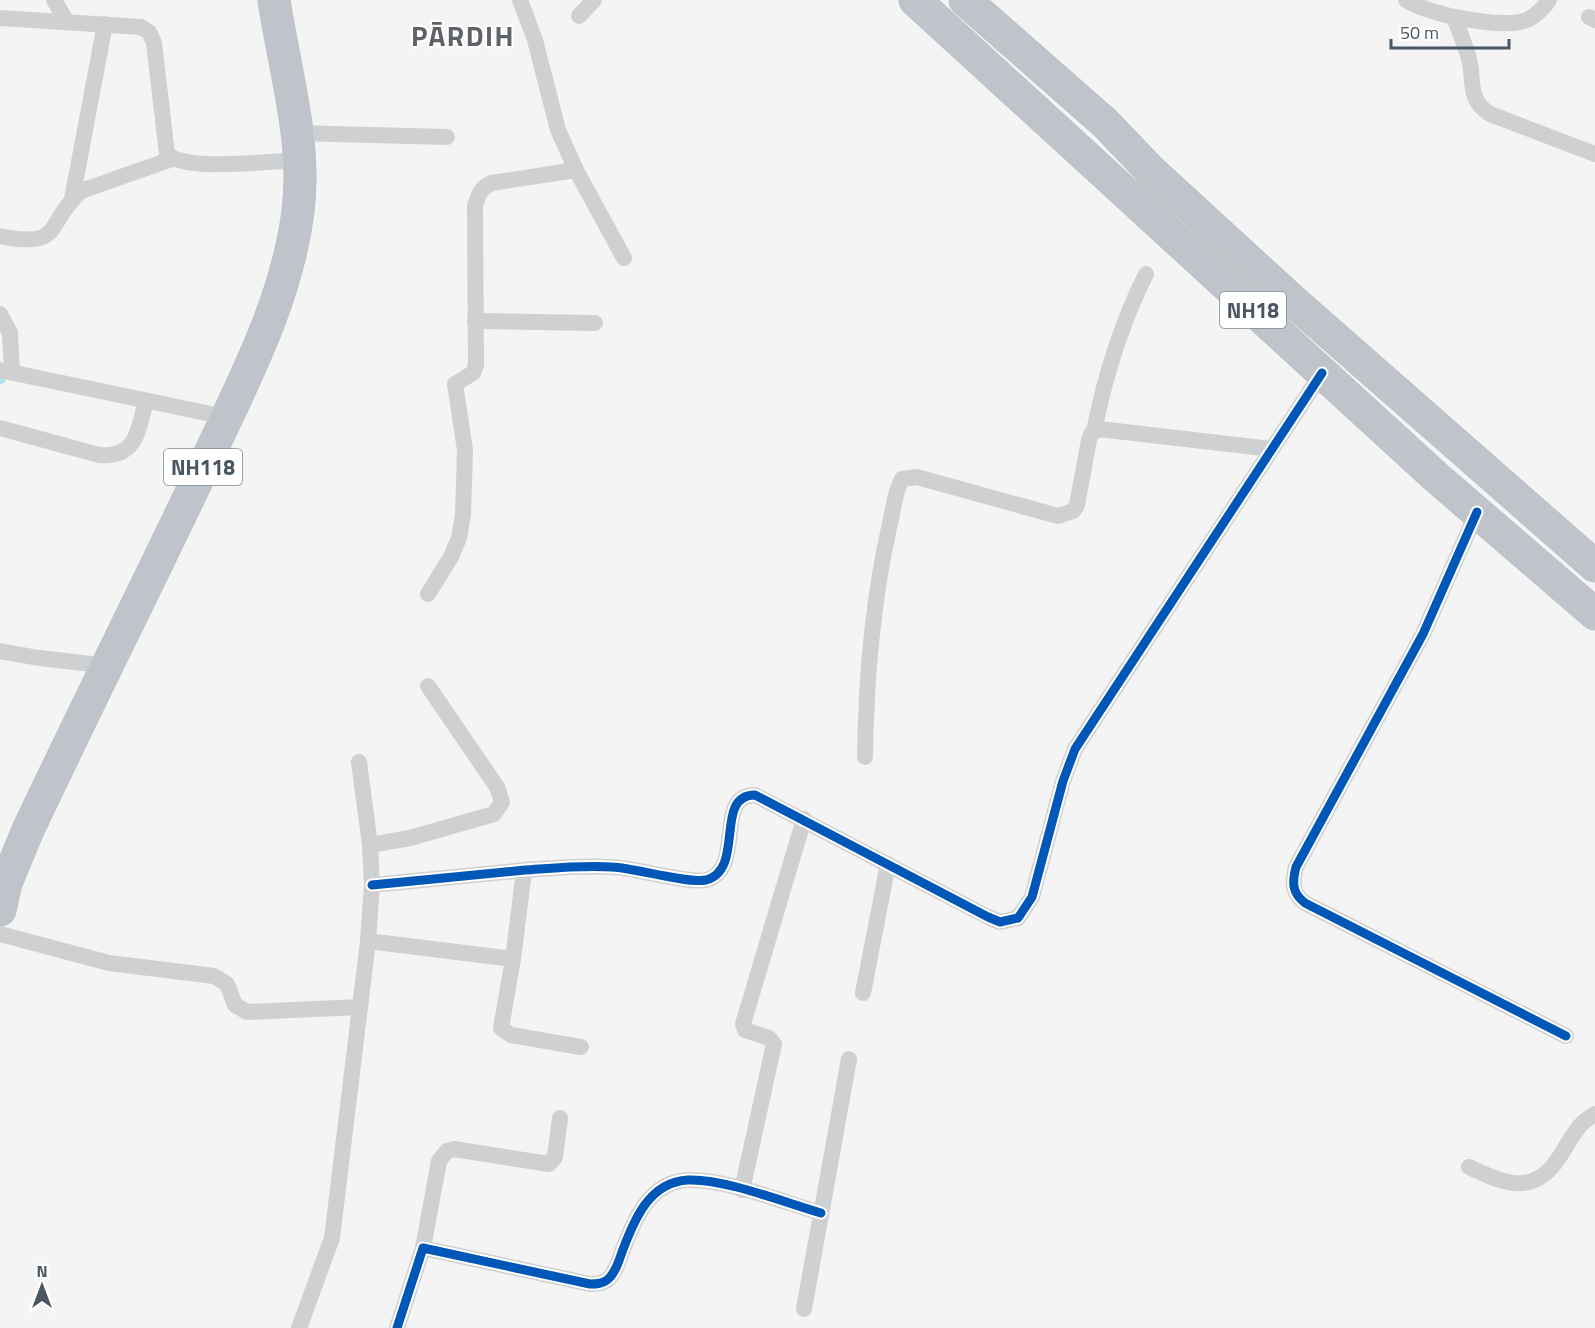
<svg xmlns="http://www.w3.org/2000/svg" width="1595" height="1328" viewBox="0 0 1595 1328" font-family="'Titillium Web',sans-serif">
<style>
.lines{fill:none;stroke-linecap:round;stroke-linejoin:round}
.stream{stroke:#aee2f0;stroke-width:4.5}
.highway-casing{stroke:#b9bec3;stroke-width:33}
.street{stroke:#ced0d2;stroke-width:16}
.highway{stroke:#bec4c9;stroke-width:32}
.cycleway-casing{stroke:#fff;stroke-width:13}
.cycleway{stroke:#0057b8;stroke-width:9}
.labels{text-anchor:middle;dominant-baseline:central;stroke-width:4.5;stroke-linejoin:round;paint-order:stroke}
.shield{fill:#fff;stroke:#808990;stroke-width:1.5}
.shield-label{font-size:21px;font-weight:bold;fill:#4a5661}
.district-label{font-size:28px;font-weight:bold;letter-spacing:1.5px;fill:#5f6368;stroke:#fff}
</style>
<rect width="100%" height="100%" fill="#f4f4f4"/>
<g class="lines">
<path class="stream" d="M 0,375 L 3,381 L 0,382"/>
<g class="highway-casing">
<g id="highway">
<path d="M 915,0 L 1436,477 L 1595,614"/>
<path d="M 965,0 L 1105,123 L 1150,170 L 1293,301 L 1595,566"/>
<path d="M 0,910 L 6,883 L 28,830 C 85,709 145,590 202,470 C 240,388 287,302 298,211 C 307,142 284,68 274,0"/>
</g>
</g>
<g class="street">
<path d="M 54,0 L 67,22"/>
<path d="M 520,0 L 535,40 L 558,130 L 576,170 L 624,258"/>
<path d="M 1406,0 C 1426,14 1506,31 1529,19 C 1536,15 1545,7 1549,0"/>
<path d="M 579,16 L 594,0"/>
<path d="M 1454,17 C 1459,32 1467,48 1470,63 C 1474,85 1468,100 1490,114 L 1595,154"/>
<path d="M 1589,17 L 1595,20"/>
<path d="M 0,18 L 141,27 L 149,32 L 154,43 L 167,154 C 186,171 257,162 284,161"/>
<path d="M 295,133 L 447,137"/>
<path d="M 72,199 L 105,24"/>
<path d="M 0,236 C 65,249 44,224 81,191 L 172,159"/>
<path d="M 0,314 L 10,333 L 12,372"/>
<path d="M 475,321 L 595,323"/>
<path d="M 0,370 L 211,414"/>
<path d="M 0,428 L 99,455 C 137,458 138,430 146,401"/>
<path d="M 1094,431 C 1105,376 1121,324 1146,274"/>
<path d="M 1477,512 L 1423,634 L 1296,867 C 1292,883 1292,893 1305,903 L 1566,1036"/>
<path d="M 428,594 L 451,557 L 459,538 L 463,515 L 465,450 L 455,384 L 473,373 L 476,365 L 475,207 C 478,195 480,188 492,183 L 576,170"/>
<path d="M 0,651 L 39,658 L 92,664"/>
<path d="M 865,757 C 866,680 872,604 889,528 C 893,513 894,493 902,479 L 917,477 L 1058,516 L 1073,511 L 1077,505 L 1089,440 L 1091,434 L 1099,429 L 1272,449"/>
<path d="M 370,845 L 410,838 L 494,814 L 502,802 L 497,787 L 428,686"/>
<path d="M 524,871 L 513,959 L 501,1028 L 511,1035 L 581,1047"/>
<path d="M 372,885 C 423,880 474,875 525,870 C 554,868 583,865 612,867 C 635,868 689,884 706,880 C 746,869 713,795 755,795 L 988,917 L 1000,922 L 1018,918 L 1032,897 L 1063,781 L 1075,749 L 1322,373"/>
<path d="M 0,934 L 109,963 L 214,976 L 227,984 L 235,1005 L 247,1012 L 360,1007"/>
<path d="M 368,941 L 513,959"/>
<path d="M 863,993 L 888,864"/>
<path d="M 1469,1167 C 1507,1185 1536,1197 1562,1153 C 1572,1137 1578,1123 1595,1114"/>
<path d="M 742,1190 L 774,1044 L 769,1038 L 745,1030 L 743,1024 L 804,819"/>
<path d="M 423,1248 L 439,1161 L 447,1151 L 454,1149 L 549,1164 L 555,1157 L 560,1118"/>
<path d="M 804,1309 L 849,1059"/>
<path d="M 299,1328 L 332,1238 L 368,941 L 372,885 L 370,845 L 359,762"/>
<path d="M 397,1328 L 423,1248 L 590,1284 C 596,1284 602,1284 607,1280 C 615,1274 619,1261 622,1252 C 634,1220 649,1182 688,1180 C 723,1178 786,1203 821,1213"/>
</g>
<use href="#highway" class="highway"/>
<g class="cycleway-casing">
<g id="cycleway">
<path d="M 1477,512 L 1423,634 L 1296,867 C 1292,883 1292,893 1305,903 L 1566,1036"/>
<path d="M 372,885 C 423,880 474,875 525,870 C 554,868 583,865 612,867 C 635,868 689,884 706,880 C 746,869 713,795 755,795 L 988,917 L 1000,922 L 1018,918 L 1032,897 L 1063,781 L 1075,749 L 1322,373"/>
<path d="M 397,1328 L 423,1248 L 590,1284 C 596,1284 602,1284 607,1280 C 615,1274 619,1261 622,1252 C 634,1220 649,1182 688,1180 C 723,1178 786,1203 821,1213"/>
</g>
</g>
<use href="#cycleway" class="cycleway"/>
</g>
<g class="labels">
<g class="shield">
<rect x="1220" y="292" width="66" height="36" rx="4.5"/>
<rect x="164" y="449" width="78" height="36" rx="4.5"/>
</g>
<g class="shield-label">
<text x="1253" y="310">NH18</text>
<text x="203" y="467">NH118</text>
</g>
<g class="district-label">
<text x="463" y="35">PĀRDIH</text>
</g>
</g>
<g transform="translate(42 1286)" stroke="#ffffff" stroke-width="4.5" paint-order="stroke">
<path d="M0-4.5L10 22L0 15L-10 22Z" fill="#4a5661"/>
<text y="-9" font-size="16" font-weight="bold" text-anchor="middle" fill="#4a5661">N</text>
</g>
<path d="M1391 39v9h118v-9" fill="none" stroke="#4a5661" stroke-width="3"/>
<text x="1400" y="39" font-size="18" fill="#4a5661" stroke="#ffffff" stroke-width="4.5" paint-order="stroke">50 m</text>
</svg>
